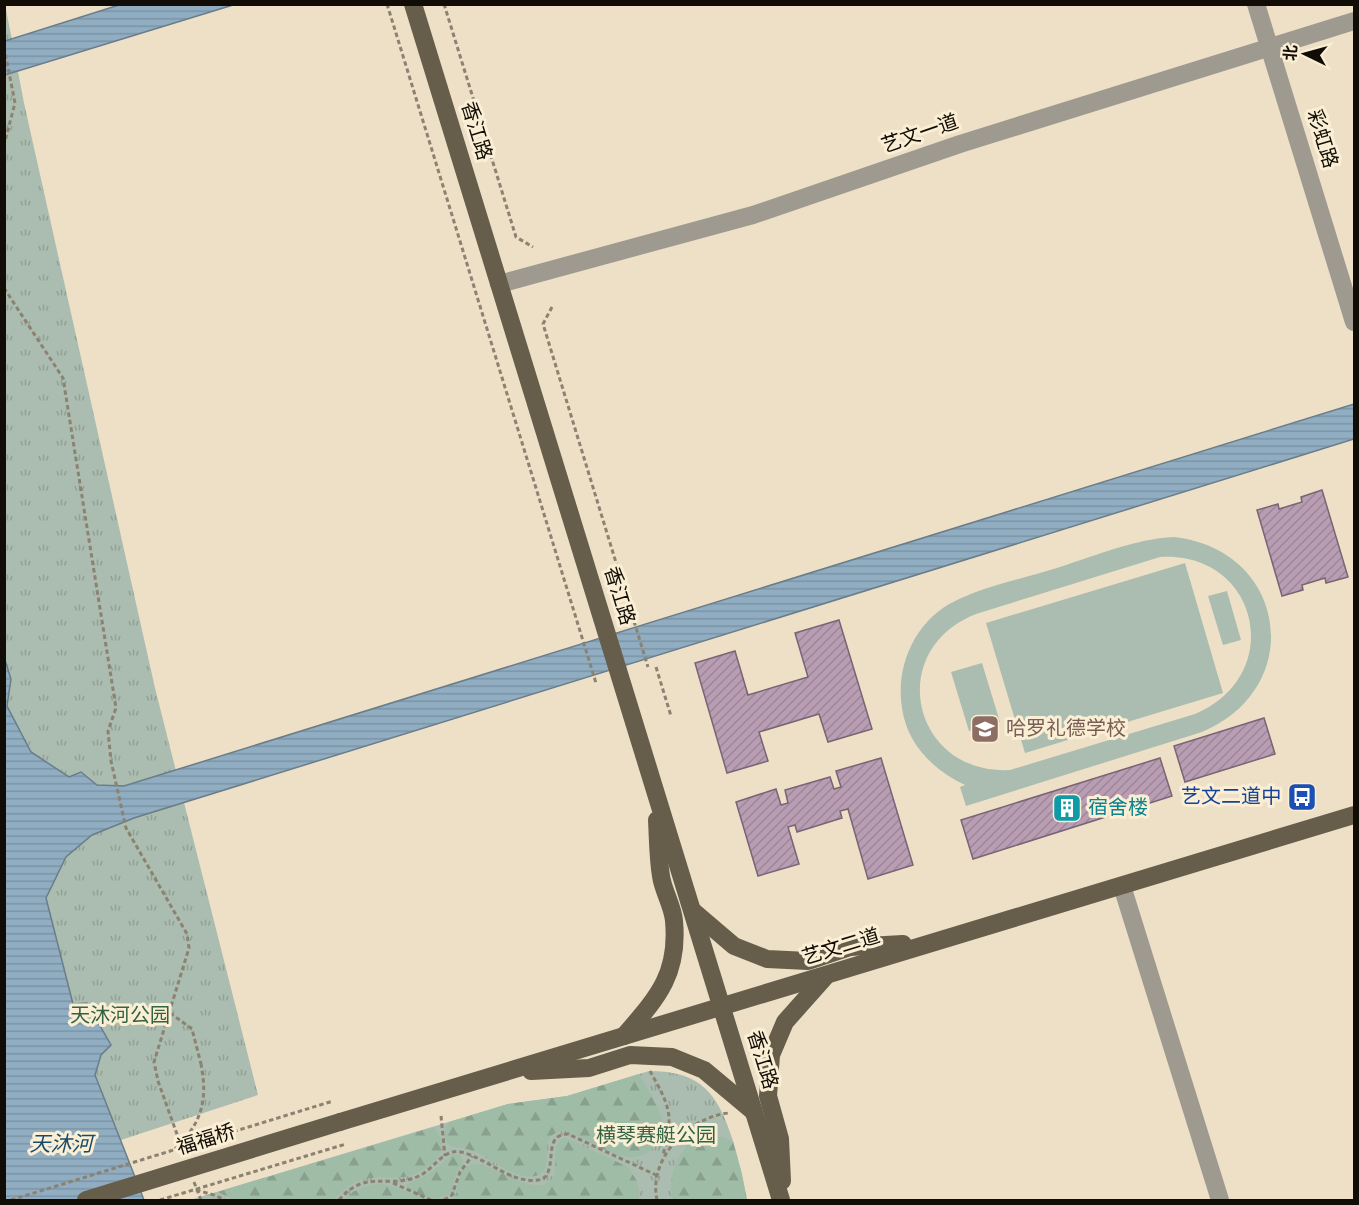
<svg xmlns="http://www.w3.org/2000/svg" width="1359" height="1205" viewBox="0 0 1359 1205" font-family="'Sofia Sans Condensed','Noto Sans SC',sans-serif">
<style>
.grass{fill:url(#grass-tufts)}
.forest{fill:url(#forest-firs)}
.garden{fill:#abbdb0;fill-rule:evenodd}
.water{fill:url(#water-rules);stroke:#6a7d89;stroke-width:1.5}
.building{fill:url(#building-hatch);stroke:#786475;stroke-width:1.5}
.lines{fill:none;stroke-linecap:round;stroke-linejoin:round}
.path{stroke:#8c8271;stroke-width:3;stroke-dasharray:4.5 3;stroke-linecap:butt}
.minor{stroke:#9e9a8f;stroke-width:18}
.major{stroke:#665e4b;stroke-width:18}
.path-bridge{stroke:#8c8271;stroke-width:3;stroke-dasharray:4.5 3;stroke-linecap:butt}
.major-bridge{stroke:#665e4b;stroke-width:18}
.labels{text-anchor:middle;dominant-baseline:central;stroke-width:6;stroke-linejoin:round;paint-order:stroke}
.street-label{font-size:20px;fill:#110c05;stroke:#faeed4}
.education-label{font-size:20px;fill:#785e54;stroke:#faeed4;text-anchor:start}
.transit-label{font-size:20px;fill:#164399;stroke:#faeed4;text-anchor:end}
.culture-label{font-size:20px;fill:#0d838f;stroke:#faeed4;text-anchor:start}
.park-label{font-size:20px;fill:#346343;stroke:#faeed4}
.water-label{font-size:21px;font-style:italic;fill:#184b69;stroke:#faeed4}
</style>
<defs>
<pattern id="grass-tufts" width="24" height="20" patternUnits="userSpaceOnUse" patternTransform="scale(1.5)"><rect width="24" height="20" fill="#abbdb0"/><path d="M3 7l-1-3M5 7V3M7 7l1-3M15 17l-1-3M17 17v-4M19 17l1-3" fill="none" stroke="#92a196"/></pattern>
<pattern id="forest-firs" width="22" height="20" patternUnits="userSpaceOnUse" patternTransform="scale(1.5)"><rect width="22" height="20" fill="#9fbca6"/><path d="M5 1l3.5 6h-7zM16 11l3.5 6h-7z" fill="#88a08d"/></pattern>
<pattern id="water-rules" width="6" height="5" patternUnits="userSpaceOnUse" patternTransform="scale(1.5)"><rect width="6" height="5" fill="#90adc2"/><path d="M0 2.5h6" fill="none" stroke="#7b94a5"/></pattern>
<pattern id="building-hatch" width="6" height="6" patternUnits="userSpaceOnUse" patternTransform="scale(1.5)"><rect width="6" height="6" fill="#b89db3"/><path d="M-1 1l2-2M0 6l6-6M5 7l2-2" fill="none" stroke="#9d8698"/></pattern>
</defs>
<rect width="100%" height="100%" fill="#ede0c7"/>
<g class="grass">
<path d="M 5,4 L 24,103 L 155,688 L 258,1095 L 121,1140 L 144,1200 L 5,1200 Z"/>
<path d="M 649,1071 C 702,1071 718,1094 733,1141 C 739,1161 743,1180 747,1200 L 190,1200 L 508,1104 L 567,1096 Z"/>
</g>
<g class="forest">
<path d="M 639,1074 C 651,1096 677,1126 652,1149 C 646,1155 635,1159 626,1157 C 609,1154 584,1138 567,1131 C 533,1131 558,1166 538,1175 C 519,1184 487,1155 470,1150 C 463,1147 455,1150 448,1144 C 442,1137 444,1129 449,1122 L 508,1104 L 567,1096 Z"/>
<path d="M 434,1127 C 436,1131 440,1135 441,1139 C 448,1160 419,1175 402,1177 C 390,1179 377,1175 365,1179 C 352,1182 342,1190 335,1200 L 233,1200 L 218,1192 Z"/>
<path d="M 710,1135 L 726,1138 L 733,1142 L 742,1174 L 747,1200 L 673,1200 C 666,1172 680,1141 710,1135 Z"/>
<path d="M 566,1138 L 628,1167 L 637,1181 L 639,1200 L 452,1200 C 462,1191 454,1170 470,1165 C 486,1158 523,1192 545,1184 C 566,1176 544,1143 566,1138 Z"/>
<path d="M 453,1154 L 460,1155 L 463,1162 C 462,1167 458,1169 456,1174 C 454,1180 454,1187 450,1192 C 439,1205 418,1196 407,1188 L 407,1184 L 429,1174 Z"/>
<path d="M 378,1184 L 393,1186 L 428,1200 L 344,1200 C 354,1189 364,1186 378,1184 Z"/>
</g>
<g class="garden">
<path d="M 1174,537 C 1288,550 1307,688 1202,732 L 966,806 L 960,787 L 965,785 C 933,770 907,744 902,708 C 895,665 916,620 955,601 C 988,585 1026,578 1060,567 C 1097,555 1135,539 1174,537 ZM 1160,557 C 1259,551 1287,675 1195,714 L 1010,770 C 912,775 884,650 976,614 Z"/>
<path d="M 1185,563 L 1223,693 L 1025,753 L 986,623 Z"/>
<path d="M 1227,591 L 1241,640 L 1223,645 L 1208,596 Z"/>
<path d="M 982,663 L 1000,722 L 969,731 L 951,672 Z"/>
</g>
<g class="water">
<path d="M 122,4 L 233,5 L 5,75 L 5,41 Z"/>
<path d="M 1354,404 L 1354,439 L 134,818 L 92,835 L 66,857 L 46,898 L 73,1004 L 87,1003 L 111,1045 L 101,1055 L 95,1075 L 144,1200 L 5,1200 L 4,657 L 11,679 L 7,706 L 31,752 L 69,777 L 81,772 L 97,785 L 124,786 Z"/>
</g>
<g class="building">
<path d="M 1322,490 L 1348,577 L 1326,583 L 1325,578 L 1302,585 L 1303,590 L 1282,596 L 1257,510 L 1278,504 L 1279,509 L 1302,502 L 1301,497 Z"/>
<path d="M 839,620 L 872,729 L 828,742 L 819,714 L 759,732 L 768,761 L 727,773 L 695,663 L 735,651 L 748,695 L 808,677 L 795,633 Z"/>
<path d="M 1264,718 L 1275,754 L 1185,782 L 1174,746 Z"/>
<path d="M 881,758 L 913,865 L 868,879 L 848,809 L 840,811 L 842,818 L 797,832 L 795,825 L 788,827 L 799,864 L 758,876 L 736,802 L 776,789 L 781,805 L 788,803 L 785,790 L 830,777 L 834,789 L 841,787 L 836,771 Z"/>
<path d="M 1160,758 L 1172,796 L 973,859 L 961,820 Z"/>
</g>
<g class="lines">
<g class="path">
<path d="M 387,4 L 596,683"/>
<path d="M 444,4 L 516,237 L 533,247"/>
<path d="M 4,47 L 15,103 L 4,145"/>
<path d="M 4,288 L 63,378 L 116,708 L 108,731 L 111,761 L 126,828 L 187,934 L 189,948 L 154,1062 L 158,1081 L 184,1154"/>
<path d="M 552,307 L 543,324 L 648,667"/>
<path d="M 656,667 L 671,716"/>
<path d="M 170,1013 L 192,1029 L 201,1064"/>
<path d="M 650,1071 C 658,1086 670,1104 669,1122 C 669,1133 665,1145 663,1156"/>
<path d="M 441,1116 L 445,1156"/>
<path d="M 194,1182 L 201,1200"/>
<path d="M 393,1183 L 431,1200"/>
<path d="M 339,1200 C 366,1168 388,1190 419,1176 C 434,1169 444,1148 461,1152 C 488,1158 513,1187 543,1179 C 558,1167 542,1134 568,1134 L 656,1175"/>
<path d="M 444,1200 L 452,1195 L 460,1172 L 472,1156"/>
<path d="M 657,1200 C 648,1159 688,1117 729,1113"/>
</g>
<g class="minor">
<path d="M 1256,4 L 1354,322"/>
<path d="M 499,284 L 753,215 L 960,144 L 1354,21"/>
<path d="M 1122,886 L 1220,1200"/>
</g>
<g class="major">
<path d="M 413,4 L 781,1200"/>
<path d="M 693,911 L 734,946 L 767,959 L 808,961 L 850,947 L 903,944"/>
<path d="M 624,1036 C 657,998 679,975 674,921 C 673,906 663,891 661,876 C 658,858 658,839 657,820"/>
<path d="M 531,1071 L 589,1068 L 630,1055 L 672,1057 L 704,1070 L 753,1111"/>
<path d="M 340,1122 L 1354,815"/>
<path d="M 782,1181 L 780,1139 L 768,1096 L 771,1055 L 785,1022 L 825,977"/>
</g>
<g class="path-bridge">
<path d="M 175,1149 C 202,1123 208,1100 201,1064"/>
<path d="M 196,1190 L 214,1195 L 225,1200"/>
<path d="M 11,1200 L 333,1101"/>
<path d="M 160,1200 L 346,1144"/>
</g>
<path class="major-bridge" d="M 86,1200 L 340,1122"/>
</g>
<defs>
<g id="school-square" transform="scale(1.5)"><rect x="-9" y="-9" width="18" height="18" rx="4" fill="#8d6e63" stroke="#faeed4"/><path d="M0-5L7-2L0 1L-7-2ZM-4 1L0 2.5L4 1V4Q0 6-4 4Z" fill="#fff"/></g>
<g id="bus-square" transform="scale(1.5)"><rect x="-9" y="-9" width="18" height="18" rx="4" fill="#1a4fb4" stroke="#faeed4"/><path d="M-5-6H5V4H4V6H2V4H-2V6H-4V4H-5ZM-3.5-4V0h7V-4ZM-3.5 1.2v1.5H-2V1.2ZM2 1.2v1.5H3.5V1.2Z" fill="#fff"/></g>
<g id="building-square" transform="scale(1.5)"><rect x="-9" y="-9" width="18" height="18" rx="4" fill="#0f9aa8" stroke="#faeed4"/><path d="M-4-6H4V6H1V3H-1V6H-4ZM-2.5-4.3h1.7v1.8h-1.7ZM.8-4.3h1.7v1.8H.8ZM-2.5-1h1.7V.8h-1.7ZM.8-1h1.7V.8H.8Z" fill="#fff"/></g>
</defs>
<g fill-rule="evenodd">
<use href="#school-square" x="985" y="729"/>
<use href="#bus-square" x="1302" y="797"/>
<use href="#building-square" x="1067" y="808"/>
</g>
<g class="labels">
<g class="street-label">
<text transform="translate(476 131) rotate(73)">香江路</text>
<text transform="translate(920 134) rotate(-19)">艺文一道</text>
<text transform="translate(1322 139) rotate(73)">彩虹路</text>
<text transform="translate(619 596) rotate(73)">香江路</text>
<text transform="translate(841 947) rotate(-17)">艺文二道</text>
<text transform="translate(762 1060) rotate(73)">香江路</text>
<text transform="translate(206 1140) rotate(-17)">福福桥</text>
</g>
<g class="education-label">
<text x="1006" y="729">哈罗礼德学校</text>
</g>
<g class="transit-label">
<text x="1281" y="797">艺文二道中</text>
</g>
<g class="culture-label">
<text x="1088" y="808">宿舍楼</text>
</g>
<g class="park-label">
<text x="120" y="1016">天沐河公园</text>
<text x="656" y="1136">横琴赛艇公园</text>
</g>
<g class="water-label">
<text x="61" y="1144">天沐河</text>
</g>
</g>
<rect width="1359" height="1205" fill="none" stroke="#110c05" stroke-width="12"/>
<g transform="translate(1305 54) rotate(275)" stroke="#faeed4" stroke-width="4.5" paint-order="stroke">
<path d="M0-4.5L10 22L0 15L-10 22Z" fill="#110c05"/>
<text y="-9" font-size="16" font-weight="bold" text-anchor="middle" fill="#110c05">北</text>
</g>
</svg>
